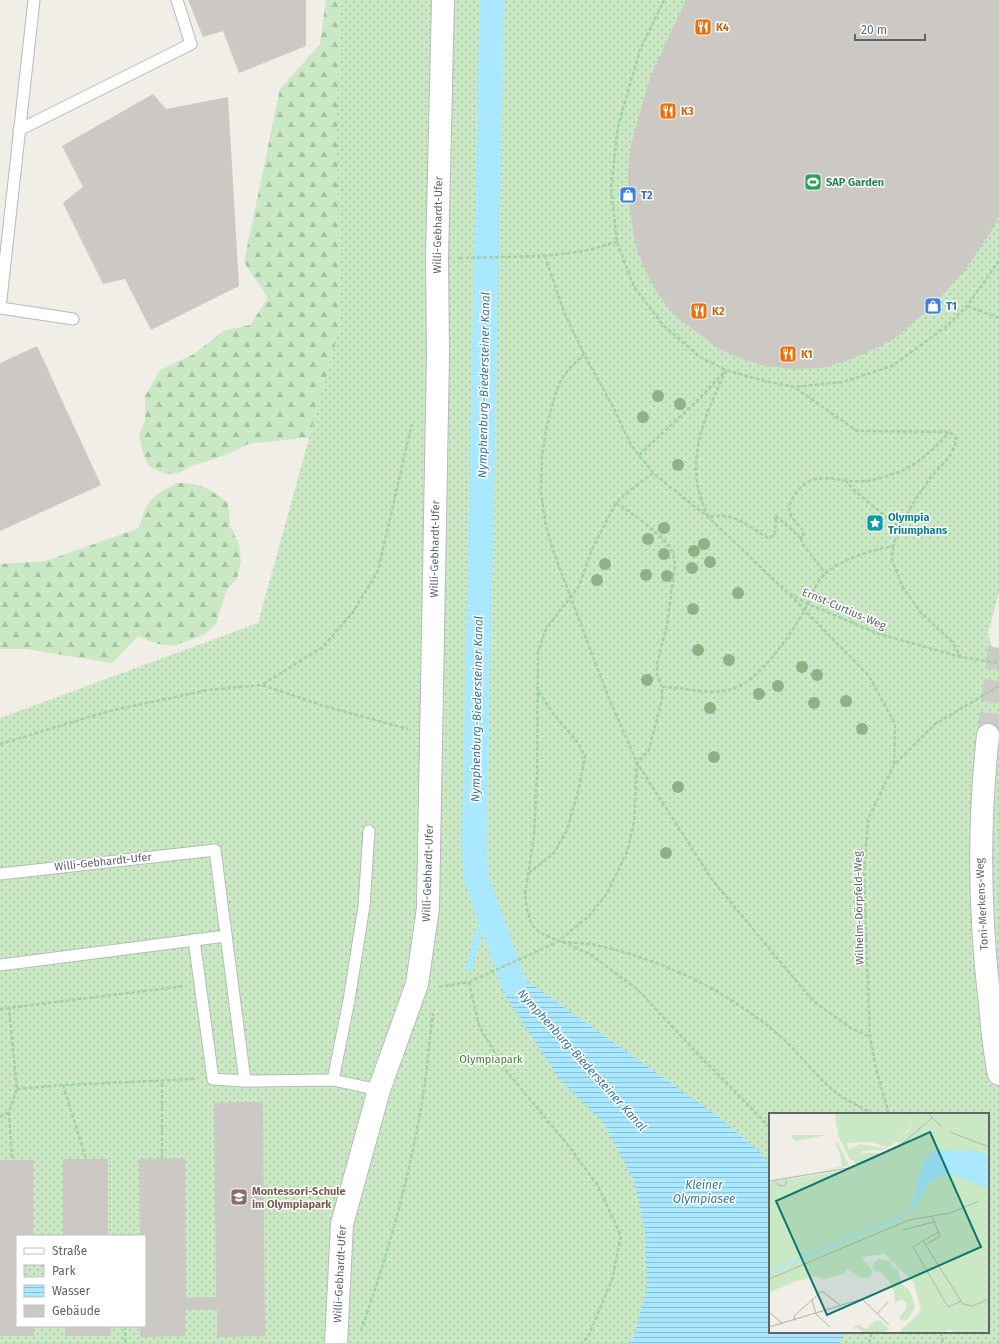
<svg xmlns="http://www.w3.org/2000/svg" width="999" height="1343" viewBox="0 0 999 1343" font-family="'Fira Sans',sans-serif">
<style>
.forest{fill:url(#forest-firs)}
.park{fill:url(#park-dots);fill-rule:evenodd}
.water{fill:url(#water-rules)}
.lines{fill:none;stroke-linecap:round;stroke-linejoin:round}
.stream{stroke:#a9e8ff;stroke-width:7}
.canal{stroke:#a9e8ff;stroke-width:25}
.building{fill:#ccc8c4}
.street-tunnel{stroke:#cccbc7;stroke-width:22;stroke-dasharray:22 11;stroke-linecap:butt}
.lane-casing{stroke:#b7babe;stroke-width:13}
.street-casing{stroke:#b7babe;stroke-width:24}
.path{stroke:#a1d1a6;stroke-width:2.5;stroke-dasharray:4 2;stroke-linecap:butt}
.lane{stroke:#fff;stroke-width:11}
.street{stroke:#fff;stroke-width:22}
.tree{fill:#8db284}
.labels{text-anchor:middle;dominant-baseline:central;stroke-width:3;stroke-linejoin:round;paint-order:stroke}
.food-label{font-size:11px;font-weight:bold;fill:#c56008;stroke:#fff;text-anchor:start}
.leisure-label{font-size:11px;font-weight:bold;fill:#27864d;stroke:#fff;text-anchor:start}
.shop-label{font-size:11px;font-weight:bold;fill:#366cbe;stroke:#fff;text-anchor:start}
.street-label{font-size:11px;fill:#5e6467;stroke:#fff}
.culture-label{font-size:11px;font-weight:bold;fill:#0d838f;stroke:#fff;text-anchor:start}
.park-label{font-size:11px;fill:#3c8133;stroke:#fff}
.education-label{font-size:11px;font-weight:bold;fill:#785e54;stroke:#fff;text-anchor:start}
.water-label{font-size:12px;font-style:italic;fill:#3b7898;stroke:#fff}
.inset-river{fill:none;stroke:#a9e8ff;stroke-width:2}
.inset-road{fill:none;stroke:#b2b2b0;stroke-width:1}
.view{fill:#0f766e;fill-opacity:0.15;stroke:#0f766e;stroke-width:2}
.inset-edge{fill:none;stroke:#5e6467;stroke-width:2}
</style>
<defs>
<pattern id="forest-firs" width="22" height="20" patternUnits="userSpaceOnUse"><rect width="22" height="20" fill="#cae8c4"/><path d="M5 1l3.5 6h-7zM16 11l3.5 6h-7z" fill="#a7c0a3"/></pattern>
<pattern id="park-dots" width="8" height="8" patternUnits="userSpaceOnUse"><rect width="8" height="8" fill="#cae8c4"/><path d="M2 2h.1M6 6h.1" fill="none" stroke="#a7c0a3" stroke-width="1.8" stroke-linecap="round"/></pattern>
<pattern id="water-rules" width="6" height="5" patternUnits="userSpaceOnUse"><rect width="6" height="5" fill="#a9e8ff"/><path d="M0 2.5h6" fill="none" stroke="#8dc0d2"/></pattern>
</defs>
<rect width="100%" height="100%" fill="#f1ede7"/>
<g class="forest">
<path d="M 326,0 L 409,0 L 405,164 L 391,305 L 402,393 L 382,505 L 357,572 L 387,588 L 398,646 L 366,703 L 396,743 L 396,771 L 371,785 L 353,788 L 350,815 L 0,847 L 0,774 L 170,737 L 262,699 L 328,715 L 342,703 L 325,660 L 280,633 L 321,436 L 248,444 L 226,455 L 191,466 L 179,473 L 165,474 L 149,466 L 143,454 L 139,435 L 145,421 L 145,396 L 160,370 L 194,354 L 223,331 L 250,325 L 268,298 L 244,262 L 280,89 L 320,44 Z"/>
<path d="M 178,483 C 201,483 211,489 228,503 L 230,525 L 239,545 L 241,563 L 237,578 L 226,591 L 216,624 L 204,635 L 173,646 L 158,644 L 138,636 L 112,663 L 26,649 L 0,649 L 0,564 L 46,561 L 139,528 C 147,499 151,496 178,483 Z"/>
</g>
<path class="park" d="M 340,0 L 999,0 L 999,592 L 988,633 L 999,670 L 999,1343 L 0,1343 L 0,718 L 258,623 L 340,326 L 337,126 ZM 770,1114 L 988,1114 L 988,1332 L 770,1332 ZM 17,1236 L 145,1236 L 145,1326 L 17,1326 Z"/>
<path class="water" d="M 523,978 L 719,1117 L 761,1153 L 770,1164 L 770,1332 L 844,1332 L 840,1343 L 629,1343 L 634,1336 L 647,1286 L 645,1232 L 634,1181 L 603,1122 L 559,1079 L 502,991 Z"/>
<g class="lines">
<path class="stream" d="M 469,968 L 486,906"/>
<path class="canal" d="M 492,0 L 474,850 L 476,877 L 514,984"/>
</g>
<g class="building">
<path d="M 188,0 L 306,0 L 306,46 L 239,73 L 223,31 L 203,37 Z"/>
<path d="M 686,0 L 999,0 L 999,215 L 992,230 L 966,269 L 933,306 L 894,339 L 873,350 L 848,360 L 822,368 L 794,369 L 766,366 L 742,359 L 716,347 L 673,314 L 656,291 L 644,268 L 635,244 L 628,195 L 628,170 L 631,144 L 650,77 Z"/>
<path d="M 153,94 L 166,109 L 228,97 L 239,286 L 151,330 L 125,279 L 103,284 L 63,203 L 83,187 L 62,146 Z"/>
<path d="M 37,346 L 101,485 L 0,531 L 0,363 Z"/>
<path d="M 240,1102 L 263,1102 L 265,1336 L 217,1337 L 217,1310 L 185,1310 L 185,1336 L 140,1337 L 140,1326 L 145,1326 L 145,1236 L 140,1236 L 139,1159 L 185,1158 L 186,1298 L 216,1297 L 214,1103 Z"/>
<rect x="63" y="1159" width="45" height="77"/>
<path d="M 0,1160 L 33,1160 L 33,1236 L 17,1236 L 17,1326 L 34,1326 L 34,1336 L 0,1336 Z"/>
<path d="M 65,1326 L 110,1326 L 111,1336 L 65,1336 Z"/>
</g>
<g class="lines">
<path class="street-tunnel" d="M 988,735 L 999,646"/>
<g class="lane-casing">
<g id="lane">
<path d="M 19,130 L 191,44 L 177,0"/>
<path d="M 0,308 L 34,0"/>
<path d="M 1,308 L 73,319"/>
<path d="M 0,874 L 215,850 L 245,1081"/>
<path d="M 194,940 L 213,1079 L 245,1081 L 333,1080 L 379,1090"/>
<path d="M 0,965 L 226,936"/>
<path d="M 333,1080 L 349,1000 L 364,906 L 369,831"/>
</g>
</g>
<g class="street-casing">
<g id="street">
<path d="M 988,735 C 978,826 979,913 990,1004 C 992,1027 994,1051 999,1074"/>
<path d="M 336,1343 L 342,1224 L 379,1090 L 417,984 L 428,908 L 438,354 L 437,258 L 443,0"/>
</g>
</g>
<g class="path">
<path d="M 664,0 L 640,50 L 618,126 L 611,188 L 617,242 L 634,287 L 663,325 L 700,357 L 726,370 L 761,380 L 794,387 L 843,382 L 892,366 L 947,326 L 967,306 L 999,261"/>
<path d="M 545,256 L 564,312 L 584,354 L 612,405 L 631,445 L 653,473 L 708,517 L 788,593 L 808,604 L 879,634 L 961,657 L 999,663"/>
<path d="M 459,258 L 545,256 L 584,251 L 617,242"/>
<path d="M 967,306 L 999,318"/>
<path d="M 726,370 C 710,405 692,441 697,481 C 698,493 704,506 708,517 C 735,512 746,525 768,538 L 775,535 L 776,516 L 801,538 L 803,536 L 804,532 C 793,517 783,513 794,496 C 812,466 839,484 866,481 C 875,480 887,476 896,473 C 917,466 934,448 949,433"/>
<path d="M 639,455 L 699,399 L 724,372"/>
<path d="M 653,473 L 629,491 L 616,503 L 592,549 L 579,586 L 546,629 L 538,652 L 537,775 L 534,836 L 525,894 L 527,909 L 531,923 L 540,933 L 590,954 L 637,989 L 695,1051 L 770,1127"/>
<path d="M 845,480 L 856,492 L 899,527"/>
<path d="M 616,503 C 631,512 659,533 670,547 C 674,553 674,559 675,565 L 667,625 L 657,664 L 657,674 L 662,687 L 662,699 L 649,750 L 637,763 L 713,881 L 813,1001 L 851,1028 L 870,1037"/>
<path d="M 801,538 L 802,543 L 825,573"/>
<path d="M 893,546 L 892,560 L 902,586 L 921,613 L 952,642 L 961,657"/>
<path d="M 790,595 L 869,676 L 895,724 L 894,764"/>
<path d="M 263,684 L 323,647 L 353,612 L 378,571 L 412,423"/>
<path d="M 662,687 C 685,687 710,696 732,689 C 760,681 790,635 805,610 C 811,598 815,583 826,573 C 844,558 870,551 893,546 C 900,523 914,501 928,481 C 939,466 955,456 956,438 L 950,432 L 857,431 L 794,387"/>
<path d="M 0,744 L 109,711 L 208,690 L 262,685 L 324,706 L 408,729"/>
<path d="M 529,873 L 554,853 L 567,830 L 579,788 L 585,756 L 578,743 L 552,712 L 537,689"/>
<path d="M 562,942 C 573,943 584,943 595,945 C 662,959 730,992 781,1037 C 800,1054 815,1075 834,1091 C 845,1100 861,1107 873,1114"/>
<path d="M 469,982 L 479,1026 L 504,1068 L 567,1144 L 598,1186 L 621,1236 L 612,1280 L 588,1337 L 582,1343"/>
<path d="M 439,987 L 469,982 L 529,955 L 557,942 L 588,917 L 606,895 L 617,873 L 627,852 L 634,823 L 637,763 L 608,696 L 554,553 L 546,526 L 541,492 L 542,456 L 547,425 L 555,395 L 561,380 L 569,369 L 584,354"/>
<path d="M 0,1009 L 184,986"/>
<path d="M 63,1085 L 86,1159"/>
<path d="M 17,1089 L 63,1085 L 197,1079"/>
<path d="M 9,1112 L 12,1160"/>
<path d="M 889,1114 L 876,1069 L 870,1037 L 864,872 L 868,819 L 894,765 L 935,724 L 999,686"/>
<path d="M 0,1117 L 9,1112 L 17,1089 L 9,1008"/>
<path d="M 162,1159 L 162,1081"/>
<path d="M 125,1326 L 125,1343"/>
<path d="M 361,1331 C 389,1251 413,1166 425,1082 C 428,1059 430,1036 433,1013"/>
<path d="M 941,1332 L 943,1343"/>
<path d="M 869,1343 L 872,1332"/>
</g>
<use href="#lane" class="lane"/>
<use href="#street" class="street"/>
</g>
<g class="tree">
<circle cx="658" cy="396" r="6"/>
<circle cx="680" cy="404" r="6"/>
<circle cx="643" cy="417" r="6"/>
<circle cx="678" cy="465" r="6"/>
<circle cx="664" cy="528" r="6"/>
<circle cx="648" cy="539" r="6"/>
<circle cx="704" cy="544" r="6"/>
<circle cx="694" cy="551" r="6"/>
<circle cx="664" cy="554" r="6"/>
<circle cx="710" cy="562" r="6"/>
<circle cx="605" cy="564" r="6"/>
<circle cx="692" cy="568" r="6"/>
<circle cx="646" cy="575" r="6"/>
<circle cx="667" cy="576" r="6"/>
<circle cx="597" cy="580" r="6"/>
<circle cx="738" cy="593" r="6"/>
<circle cx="693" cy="609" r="6"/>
<circle cx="698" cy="650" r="6"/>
<circle cx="729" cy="660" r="6"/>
<circle cx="802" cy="667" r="6"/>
<circle cx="817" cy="675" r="6"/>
<circle cx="647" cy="680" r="6"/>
<circle cx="778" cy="686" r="6"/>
<circle cx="759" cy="694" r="6"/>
<circle cx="846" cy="701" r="6"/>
<circle cx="814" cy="703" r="6"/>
<circle cx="710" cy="708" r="6"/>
<circle cx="862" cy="729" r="6"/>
<circle cx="714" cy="757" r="6"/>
<circle cx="678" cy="787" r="6"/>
<circle cx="666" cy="853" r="6"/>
</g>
<defs>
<g id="restaurant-square" transform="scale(0.9)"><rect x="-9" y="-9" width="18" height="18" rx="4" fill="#e8710a" stroke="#fff"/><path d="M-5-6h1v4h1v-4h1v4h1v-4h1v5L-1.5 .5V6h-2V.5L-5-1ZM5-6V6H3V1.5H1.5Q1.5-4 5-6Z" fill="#fff"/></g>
<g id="stadium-square" transform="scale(0.9)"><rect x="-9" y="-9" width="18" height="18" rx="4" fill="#2e9e5b" stroke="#fff"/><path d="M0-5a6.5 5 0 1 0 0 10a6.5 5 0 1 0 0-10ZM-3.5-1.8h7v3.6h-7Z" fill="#fff"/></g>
<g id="shop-square" transform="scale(0.9)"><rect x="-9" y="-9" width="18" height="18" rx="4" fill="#3f7fe0" stroke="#fff"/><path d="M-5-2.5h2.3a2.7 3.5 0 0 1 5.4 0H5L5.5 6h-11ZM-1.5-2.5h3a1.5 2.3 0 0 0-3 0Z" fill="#fff"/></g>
<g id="sight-square" transform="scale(0.9)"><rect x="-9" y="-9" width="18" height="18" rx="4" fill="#0f9aa8" stroke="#fff"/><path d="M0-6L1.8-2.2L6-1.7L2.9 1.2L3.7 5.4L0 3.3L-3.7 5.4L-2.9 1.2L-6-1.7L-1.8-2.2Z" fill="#fff"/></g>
<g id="school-square" transform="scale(0.9)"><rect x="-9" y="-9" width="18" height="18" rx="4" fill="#8d6e63" stroke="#fff"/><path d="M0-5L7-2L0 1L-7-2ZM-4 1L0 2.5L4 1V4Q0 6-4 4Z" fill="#fff"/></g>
</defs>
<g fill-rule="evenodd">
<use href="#restaurant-square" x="703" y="27"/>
<use href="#restaurant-square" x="668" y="111"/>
<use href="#stadium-square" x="813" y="182"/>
<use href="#shop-square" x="628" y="195"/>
<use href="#shop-square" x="933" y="306"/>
<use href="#restaurant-square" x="699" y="311"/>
<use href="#restaurant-square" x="788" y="354"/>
<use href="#sight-square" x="875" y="523"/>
<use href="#school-square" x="239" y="1197"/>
</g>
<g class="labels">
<g class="food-label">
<text x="716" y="27">K4</text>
<text x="681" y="111">K3</text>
<text x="712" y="311">K2</text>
<text x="801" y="354">K1</text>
</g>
<g class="leisure-label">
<text x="826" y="182">SAP Garden</text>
</g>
<g class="shop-label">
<text x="641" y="195">T2</text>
<text x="946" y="306">T1</text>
</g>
<g class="street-label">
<text transform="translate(438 225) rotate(-89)">Willi-Gebhardt-Ufer</text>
<text transform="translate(435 549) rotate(-89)">Willi-Gebhardt-Ufer</text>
<text transform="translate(844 609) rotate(23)">Ernst-Curtius-Weg</text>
<text transform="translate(103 862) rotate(-6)">Willi-Gebhardt-Ufer</text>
<text transform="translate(428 873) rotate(-88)">Willi-Gebhardt-Ufer</text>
<text transform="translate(982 904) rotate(-93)">Toni-Merkens-Weg</text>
<text transform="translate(859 908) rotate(-91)">Wilhelm-Dörpfeld-Weg</text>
<text transform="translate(340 1274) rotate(-87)">Willi-Gebhardt-Ufer</text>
</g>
<g class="culture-label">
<text x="888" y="517">Olympia<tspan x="888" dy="13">Triumphans</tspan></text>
</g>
<g class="park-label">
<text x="491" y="1059">Olympiapark</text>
</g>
<g class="education-label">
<text x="252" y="1191">Montessori-Schule<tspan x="252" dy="13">im Olympiapark</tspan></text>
</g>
<g class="water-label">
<text transform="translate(484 385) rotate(-89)">Nymphenburg-Biedersteiner Kanal</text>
<text transform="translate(477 709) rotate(-89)">Nymphenburg-Biedersteiner Kanal</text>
<text transform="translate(582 1060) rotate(48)">Nymphenburg-Biedersteiner Kanal</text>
<text x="704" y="1185">Kleiner<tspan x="704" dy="14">Olympiasee</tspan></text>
</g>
</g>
<g transform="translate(769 1113)">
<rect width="220" height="220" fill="#f1ede7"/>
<path d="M 21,22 L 59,22 L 26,28 ZM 66,30 L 69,30 L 83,59 L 79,53 L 48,59 L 73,53 L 72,44 ZM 92,40 L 115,40 L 87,52 L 85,47 L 91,44 Z" fill="#cae8c4"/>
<path d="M 138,0 L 144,0 L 152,11 L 130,31 L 128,29 L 142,14 L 142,7 ZM 73,16 L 80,37 L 91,31 L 114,35 L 124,32 L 113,37 L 92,38 L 91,44 L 86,48 L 81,46 L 71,27 L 68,18 ZM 126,117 L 130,121 L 133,120 L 178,201 L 179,206 L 175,208 L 150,167 L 125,136 L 121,127 L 117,131 L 116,138 L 92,143 L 104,159 L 101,164 L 92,165 L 78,156 L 75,161 L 54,166 L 47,163 L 1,175 L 4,169 L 82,136 L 105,132 L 106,128 L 112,124 L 120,124 ZM 110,146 L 122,148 L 124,154 L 128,155 L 133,171 L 141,178 L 146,194 L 138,207 L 134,208 L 130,205 L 137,196 L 137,190 L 133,186 L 126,190 L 125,179 L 120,168 L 111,159 L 104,157 L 104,150 ZM 111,207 L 120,216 L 114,220 L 95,220 L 88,214 L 83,217 L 84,214 L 89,212 L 97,216 L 106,208 Z" fill="#cae8c4"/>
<path d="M 141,0 L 220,0 L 220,220 L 184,220 L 181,216 L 176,220 L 129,220 L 152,198 L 145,170 L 116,141 L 78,146 L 0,180 L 0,69 L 80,57 L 90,48 L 120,37 L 130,31 L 149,11 Z" fill="#cae8c4"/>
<path d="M 66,0 L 137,0 L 142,7 L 141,14 L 128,29 L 117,34 L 101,29 L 77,30 L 67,12 ZM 213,194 L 220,207 L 220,220 L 184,220 L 177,208 L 197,197 L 201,199 Z" fill="#cae8c4"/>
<path d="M 175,36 L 191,39 L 201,36 L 220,42 L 220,76 L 187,63 L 172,62 L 161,69 L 146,94 L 143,92 L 154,50 L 162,40 Z" fill="#a9e8ff"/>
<path class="inset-river" d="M 0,159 L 131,104 L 144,93"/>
<path class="inset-road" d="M 159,0 L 173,14M 181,19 L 220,34M 92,51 L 129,34 L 163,5M 5,67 L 9,72 L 15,73 L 18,69 L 16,65M 0,68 L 80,55M 134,117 L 165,109M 169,119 L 144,134 L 179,194 L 192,188M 154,128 L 194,191 L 203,193 L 220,186M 156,132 L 171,123 L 163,103M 0,166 L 140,107 L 181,100 L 210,88M 43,187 L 47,201 L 61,214M 0,199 L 14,211M 108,201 L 119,189M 26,208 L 25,203 L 53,178 L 72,193M 0,214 L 93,186 L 120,212"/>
<path class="view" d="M 161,19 L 212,134 L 58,202 L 7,88 Z"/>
<rect width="220" height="220" class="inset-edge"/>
</g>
<rect x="16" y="1235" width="130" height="92" fill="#ffffff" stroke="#bfc1c2"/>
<rect x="24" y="1248" width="20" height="6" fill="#ffffff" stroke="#bfc1c2"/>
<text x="52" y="1255" font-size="12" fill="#5e6467">Straße</text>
<rect x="24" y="1265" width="20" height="12" fill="url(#park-dots)" stroke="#bfc1c2"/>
<text x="52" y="1275" font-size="12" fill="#5e6467">Park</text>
<rect x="24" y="1285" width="20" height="12" fill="url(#water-rules)" stroke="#bfc1c2"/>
<text x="52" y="1295" font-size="12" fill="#5e6467">Wasser</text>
<rect x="24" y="1305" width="20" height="12" fill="#ccc8c4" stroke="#bfc1c2"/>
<text x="52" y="1315" font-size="12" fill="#5e6467">Gebäude</text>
<path d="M855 34v6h70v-6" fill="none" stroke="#5e6467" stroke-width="2"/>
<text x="861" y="34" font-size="12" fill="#5e6467" stroke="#ffffff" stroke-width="3" paint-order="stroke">20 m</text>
</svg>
